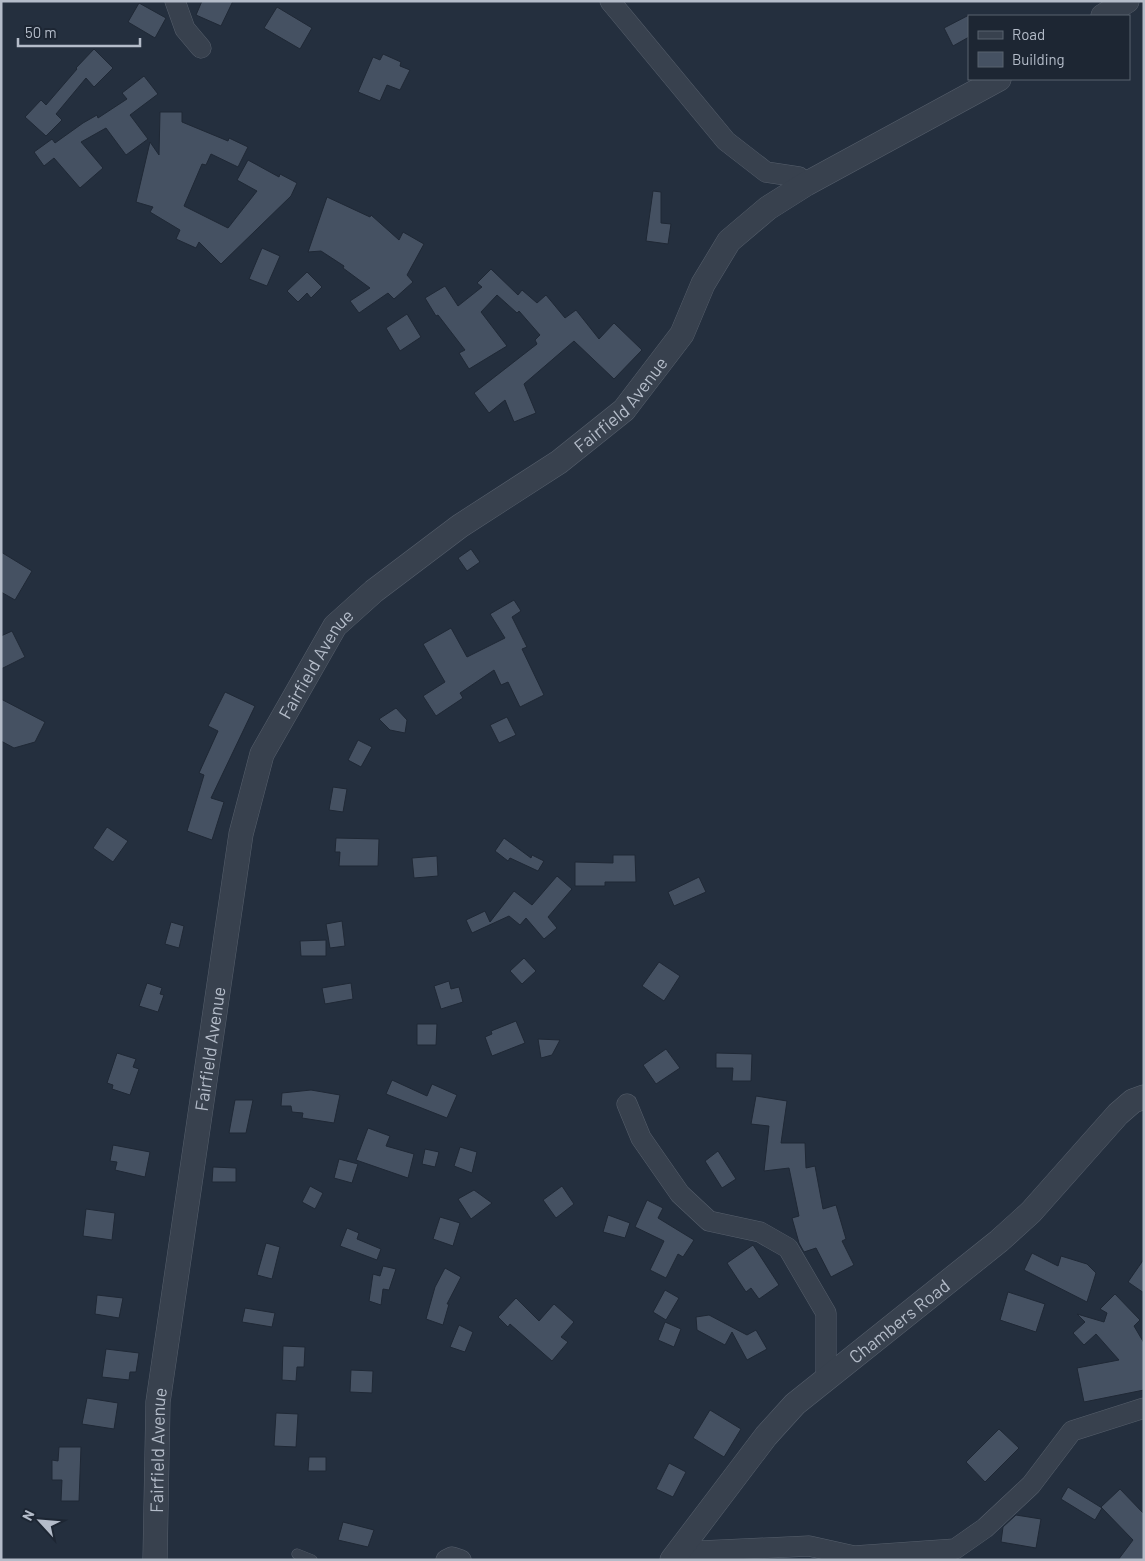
<svg xmlns="http://www.w3.org/2000/svg" width="1145" height="1561" viewBox="0 0 1145 1561" font-family="Barlow,sans-serif">
<style>
.building{fill:#455162;stroke:#1f2835}
.lines{fill:none;stroke-linecap:round;stroke-linejoin:round}
.service-casing{stroke:#565f6c;stroke-width:11}
.minor-casing{stroke:#565f6c;stroke-width:21}
.tertiary-casing{stroke:#565f6c;stroke-width:25}
.service{stroke:#38414e;stroke-width:10}
.minor{stroke:#38414e;stroke-width:20}
.tertiary{stroke:#38414e;stroke-width:24}
.labels{text-anchor:middle;dominant-baseline:central;stroke-width:4;stroke-linejoin:round;paint-order:stroke}
.street-label{font-size:18px;fill:#b4bcc9;stroke:#1d2633}
</style>
<rect width="100%" height="100%" fill="#242f3e"/>
<g class="building">
<path d="M 202,1 L 233,1 L 221,26 L 196,15 Z"/>
<path d="M 139,3 L 166,18 L 155,38 L 128,22 Z"/>
<path d="M 277,7 L 312,28 L 300,49 L 264,28 Z"/>
<path d="M 969,15 L 969,37 L 953,46 L 944,28 Z"/>
<path d="M 94,49 L 113,68 L 94,87 L 86,78 L 56,114 L 62,120 L 46,136 L 25,117 L 41,100 L 46,105 L 77,69 L 76,68 Z"/>
<path d="M 383,54 L 401,62 L 400,66 L 410,70 L 400,90 L 387,85 L 380,101 L 358,92 L 373,57 L 380,60 Z"/>
<path d="M 144,76 L 158,94 L 130,115 L 148,139 L 126,155 L 106,128 L 81,142 L 103,168 L 80,188 L 54,158 L 44,166 L 34,152 L 52,139 L 55,143 L 83,123 L 97,115 L 98,118 L 127,99 L 122,93 Z"/>
<path d="M 160,112 L 182,112 L 182,122 L 228,141 L 229,138 L 248,147 L 238,167 L 211,154 L 206,165 L 202,164 L 184,206 L 228,228 L 257,191 L 237,180 L 248,160 L 279,177 L 280,174 L 297,183 L 291,196 L 221,264 L 199,242 L 196,248 L 176,239 L 180,230 L 150,212 L 153,207 L 136,202 L 150,142 L 159,155 Z"/>
<path d="M 653,191 L 661,192 L 661,223 L 671,224 L 668,244 L 646,241 Z"/>
<path d="M 327,197 L 370,217 L 371,215 L 399,240 L 403,232 L 424,244 L 407,275 L 413,282 L 394,299 L 388,293 L 359,313 L 350,301 L 370,288 L 343,268 L 344,266 L 321,251 L 308,252 Z"/>
<path d="M 262,248 L 280,256 L 267,286 L 249,279 Z"/>
<path d="M 491,269 L 518,295 L 522,290 L 537,303 L 546,295 L 565,318 L 576,310 L 599,339 L 614,323 L 642,350 L 614,379 L 574,341 L 524,384 L 536,413 L 514,422 L 505,400 L 489,413 L 474,393 L 537,344 L 535,340 L 540,335 L 519,311 L 517,313 L 497,295 L 481,312 L 507,346 L 469,369 L 459,353 L 465,350 L 438,315 L 436,316 L 425,298 L 445,286 L 458,306 L 482,287 L 477,283 Z"/>
<path d="M 307,272 L 322,287 L 311,298 L 307,293 L 298,302 L 287,291 Z"/>
<path d="M 407,314 L 421,337 L 400,351 L 386,328 Z"/>
<path d="M 471,549 L 480,562 L 467,571 L 458,558 Z"/>
<path d="M 1,552 L 32,571 L 15,600 L 1,592 Z"/>
<path d="M 514,600 L 521,611 L 512,617 L 527,647 L 522,649 L 544,695 L 520,707 L 508,682 L 501,685 L 494,670 L 460,693 L 463,698 L 436,716 L 423,696 L 445,682 L 423,644 L 451,628 L 467,657 L 505,638 L 490,614 Z"/>
<path d="M 12,631 L 25,657 L 1,669 L 1,636 Z"/>
<path d="M 225,692 L 255,706 L 211,798 L 224,802 L 212,840 L 187,831 L 204,775 L 199,773 L 218,731 L 208,726 Z"/>
<path d="M 1,699 L 45,722 L 35,742 L 14,748 L 1,741 Z"/>
<path d="M 396,708 L 407,720 L 405,733 L 390,730 L 379,719 Z"/>
<path d="M 507,717 L 516,735 L 499,743 L 490,725 Z"/>
<path d="M 358,740 L 372,747 L 361,767 L 348,760 Z"/>
<path d="M 333,787 L 347,789 L 343,812 L 329,810 Z"/>
<path d="M 107,827 L 128,841 L 113,862 L 93,848 Z"/>
<path d="M 336,838 L 379,839 L 378,866 L 339,866 L 340,852 L 335,852 Z"/>
<path d="M 504,838 L 531,858 L 532,855 L 544,861 L 538,871 L 510,858 L 508,861 L 495,851 Z"/>
<path d="M 613,855 L 635,855 L 636,882 L 605,882 L 605,886 L 575,886 L 575,862 L 613,863 Z"/>
<path d="M 437,856 L 438,876 L 414,878 L 412,858 Z"/>
<path d="M 557,876 L 572,889 L 548,917 L 557,928 L 544,939 L 526,918 L 520,925 L 509,916 L 472,933 L 466,920 L 485,911 L 490,922 L 514,891 L 532,905 Z"/>
<path d="M 699,877 L 706,892 L 674,906 L 668,892 Z"/>
<path d="M 342,921 L 345,946 L 330,948 L 326,924 Z"/>
<path d="M 171,922 L 184,926 L 179,948 L 165,944 Z"/>
<path d="M 326,940 L 326,956 L 301,956 L 300,941 Z"/>
<path d="M 524,958 L 536,971 L 522,984 L 510,971 Z"/>
<path d="M 659,962 L 680,976 L 664,1001 L 642,986 Z"/>
<path d="M 449,981 L 451,989 L 459,987 L 463,1002 L 441,1009 L 434,986 Z"/>
<path d="M 147,983 L 162,988 L 160,994 L 164,995 L 158,1012 L 139,1006 Z"/>
<path d="M 351,983 L 353,999 L 325,1004 L 322,988 Z"/>
<path d="M 516,1021 L 525,1043 L 492,1056 L 485,1037 L 492,1034 L 491,1031 Z"/>
<path d="M 417,1024 L 437,1024 L 436,1045 L 417,1045 Z"/>
<path d="M 538,1039 L 560,1040 L 552,1055 L 541,1058 Z"/>
<path d="M 666,1049 L 680,1068 L 656,1084 L 643,1065 Z"/>
<path d="M 117,1053 L 136,1059 L 133,1067 L 139,1069 L 130,1095 L 112,1089 L 113,1085 L 107,1083 Z"/>
<path d="M 716,1053 L 752,1054 L 751,1081 L 732,1081 L 733,1068 L 716,1068 Z"/>
<path d="M 392,1080 L 427,1096 L 432,1084 L 457,1095 L 447,1118 L 386,1094 Z"/>
<path d="M 311,1090 L 340,1095 L 334,1123 L 302,1118 L 303,1113 L 292,1112 L 291,1106 L 281,1106 L 282,1093 Z"/>
<path d="M 756,1096 L 787,1101 L 781,1143 L 805,1143 L 806,1168 L 815,1166 L 823,1209 L 836,1205 L 846,1239 L 842,1241 L 854,1265 L 831,1277 L 816,1248 L 804,1252 L 799,1243 L 792,1218 L 799,1216 L 789,1168 L 764,1171 L 769,1126 L 751,1124 Z"/>
<path d="M 235,1100 L 253,1100 L 246,1133 L 229,1133 Z"/>
<path d="M 368,1128 L 390,1136 L 386,1146 L 414,1154 L 408,1178 L 356,1160 Z"/>
<path d="M 113,1145 L 150,1152 L 145,1177 L 115,1170 L 117,1162 L 110,1161 Z"/>
<path d="M 460,1147 L 477,1152 L 472,1173 L 454,1166 Z"/>
<path d="M 425,1149 L 439,1152 L 435,1167 L 422,1164 Z"/>
<path d="M 718,1151 L 736,1179 L 722,1188 L 705,1161 Z"/>
<path d="M 339,1159 L 358,1164 L 352,1183 L 334,1178 Z"/>
<path d="M 213,1167 L 236,1168 L 236,1182 L 212,1182 Z"/>
<path d="M 310,1186 L 323,1193 L 315,1209 L 302,1202 Z"/>
<path d="M 562,1186 L 574,1204 L 556,1218 L 543,1200 Z"/>
<path d="M 474,1190 L 492,1203 L 471,1219 L 458,1199 Z"/>
<path d="M 647,1200 L 663,1208 L 658,1218 L 694,1240 L 683,1257 L 678,1254 L 666,1278 L 650,1270 L 664,1241 L 635,1227 Z"/>
<path d="M 86,1209 L 115,1213 L 112,1240 L 83,1236 Z"/>
<path d="M 608,1215 L 630,1223 L 625,1238 L 603,1232 Z"/>
<path d="M 440,1217 L 460,1223 L 453,1246 L 433,1239 Z"/>
<path d="M 347,1228 L 359,1233 L 357,1239 L 381,1249 L 377,1260 L 340,1246 Z"/>
<path d="M 266,1243 L 280,1247 L 272,1279 L 257,1275 Z"/>
<path d="M 753,1245 L 779,1285 L 759,1299 L 751,1288 L 746,1292 L 727,1263 Z"/>
<path d="M 1032,1253 L 1058,1266 L 1061,1256 L 1087,1264 L 1096,1273 L 1087,1302 L 1024,1270 Z"/>
<path d="M 1144,1259 L 1144,1293 L 1128,1282 Z"/>
<path d="M 383,1266 L 396,1269 L 389,1290 L 383,1289 L 381,1305 L 369,1301 L 373,1274 L 380,1276 Z"/>
<path d="M 445,1268 L 461,1277 L 447,1304 L 449,1304 L 443,1325 L 426,1319 L 435,1287 Z"/>
<path d="M 665,1290 L 679,1298 L 666,1320 L 653,1312 Z"/>
<path d="M 1008,1292 L 1045,1304 L 1036,1332 L 1000,1320 Z"/>
<path d="M 1115,1294 L 1140,1320 L 1134,1326 L 1144,1343 L 1144,1390 L 1084,1402 L 1077,1368 L 1119,1360 L 1096,1334 L 1084,1345 L 1073,1333 L 1085,1322 L 1077,1314 L 1104,1322 L 1107,1313 L 1100,1309 Z"/>
<path d="M 97,1295 L 123,1298 L 119,1318 L 95,1314 Z"/>
<path d="M 516,1298 L 539,1321 L 554,1304 L 574,1322 L 561,1337 L 568,1342 L 552,1361 L 510,1324 L 508,1327 L 498,1317 Z"/>
<path d="M 245,1308 L 275,1313 L 272,1327 L 242,1322 Z"/>
<path d="M 709,1315 L 747,1335 L 756,1330 L 767,1349 L 747,1360 L 732,1332 L 725,1345 L 697,1330 L 696,1317 Z"/>
<path d="M 665,1322 L 681,1329 L 674,1347 L 658,1340 Z"/>
<path d="M 459,1325 L 473,1332 L 465,1352 L 450,1347 Z"/>
<path d="M 283,1346 L 305,1347 L 304,1367 L 297,1367 L 296,1381 L 282,1380 Z"/>
<path d="M 106,1349 L 139,1353 L 136,1372 L 130,1372 L 129,1380 L 102,1377 Z"/>
<path d="M 351,1370 L 373,1371 L 372,1393 L 350,1392 Z"/>
<path d="M 87,1398 L 118,1403 L 114,1429 L 82,1424 Z"/>
<path d="M 710,1410 L 741,1429 L 724,1457 L 693,1438 Z"/>
<path d="M 276,1413 L 298,1414 L 296,1447 L 274,1446 Z"/>
<path d="M 999,1429 L 1019,1448 L 985,1482 L 966,1462 Z"/>
<path d="M 59,1447 L 81,1447 L 79,1501 L 61,1501 L 62,1480 L 52,1480 L 52,1460 L 58,1461 Z"/>
<path d="M 309,1457 L 326,1457 L 326,1471 L 308,1471 Z"/>
<path d="M 669,1463 L 686,1472 L 673,1497 L 656,1489 Z"/>
<path d="M 1068,1487 L 1102,1508 L 1095,1520 L 1061,1499 Z"/>
<path d="M 1120,1489 L 1144,1514 L 1144,1560 L 1118,1560 L 1133,1540 L 1101,1507 Z"/>
<path d="M 1016,1515 L 1041,1519 L 1036,1548 L 1001,1542 L 1003,1527 Z"/>
<path d="M 343,1522 L 374,1530 L 368,1547 L 338,1540 Z"/>
</g>
<g class="lines">
<g class="service-casing">
<path id="service" d="M 297,1554 L 312,1560"/>
</g>
<g class="minor-casing">
<g id="minor">
<path d="M 175,1 L 185,29 L 201,48"/>
<path d="M 610,1 L 726,141 L 766,172 L 799,177 L 806,184"/>
<path d="M 627,1104 L 641,1138 L 680,1194 L 709,1221 L 760,1232 L 788,1248 L 826,1313 L 826,1380"/>
<path d="M 679,1552 L 809,1546 L 854,1556 L 955,1549 L 985,1528 L 1031,1485 L 1072,1431 L 1144,1408"/>
<path d="M 446,1560 L 452,1557 L 461,1560"/>
</g>
</g>
<g class="tertiary-casing">
<g id="tertiary">
<path d="M 1103,16 L 1127,1"/>
<path id="s1" d="M 155,1560 L 158,1402 L 241,834 L 262,754 L 335,626 L 374,591 L 460,526 L 559,462 L 624,410 L 682,334 L 703,284 L 729,241 L 768,208 L 806,184 L 999,79"/>
<path id="s2" d="M 672,1560 L 766,1436 L 795,1404 L 999,1241 L 1031,1212 L 1118,1114 L 1133,1101 L 1144,1097"/>
</g>
</g>
<use href="#service" class="service"/>
<use href="#minor" class="minor"/>
<use href="#tertiary" class="tertiary"/>
</g>
<g class="labels">
<g class="street-label">
<text stroke="none"><textPath href="#s1" startOffset="1325">Fairfield Avenue</textPath></text>
<text stroke="none"><textPath href="#s1" startOffset="920">Fairfield Avenue</textPath></text>
<text stroke="none"><textPath href="#s1" startOffset="515">Fairfield Avenue</textPath></text>
<text stroke="none"><textPath href="#s2" startOffset="332">Chambers Road</textPath></text>
<text stroke="none"><textPath href="#s1" startOffset="110">Fairfield Avenue</textPath></text>
</g>
</g>
<rect width="1145" height="1561" fill="none" stroke="#b4bcc9" stroke-width="5"/>
<rect x="968" y="15" width="162" height="65" fill="#1d2633" stroke="#59626f"/>
<rect x="978" y="31" width="25" height="8" fill="#38414e" stroke="#59626f"/>
<text x="1012" y="40" font-size="15" fill="#b4bcc9">Road</text>
<rect x="978" y="52" width="25" height="15" fill="#455162" stroke="#59626f"/>
<text x="1012" y="65" font-size="15" fill="#b4bcc9">Building</text>
<g transform="translate(40 1521) rotate(296)" stroke="#1d2633" stroke-width="4" paint-order="stroke">
<path d="M0-4L9 19L0 12L-9 19Z" fill="#b4bcc9"/>
<text y="-8" font-size="14" font-weight="bold" text-anchor="middle" fill="#b4bcc9">N</text>
</g>
<path d="M18 38v8h122v-8" fill="none" stroke="#b4bcc9" stroke-width="2.5"/>
<text x="25" y="38" font-size="15" fill="#b4bcc9" stroke="#1d2633" stroke-width="4" paint-order="stroke">50 m</text>
</svg>
